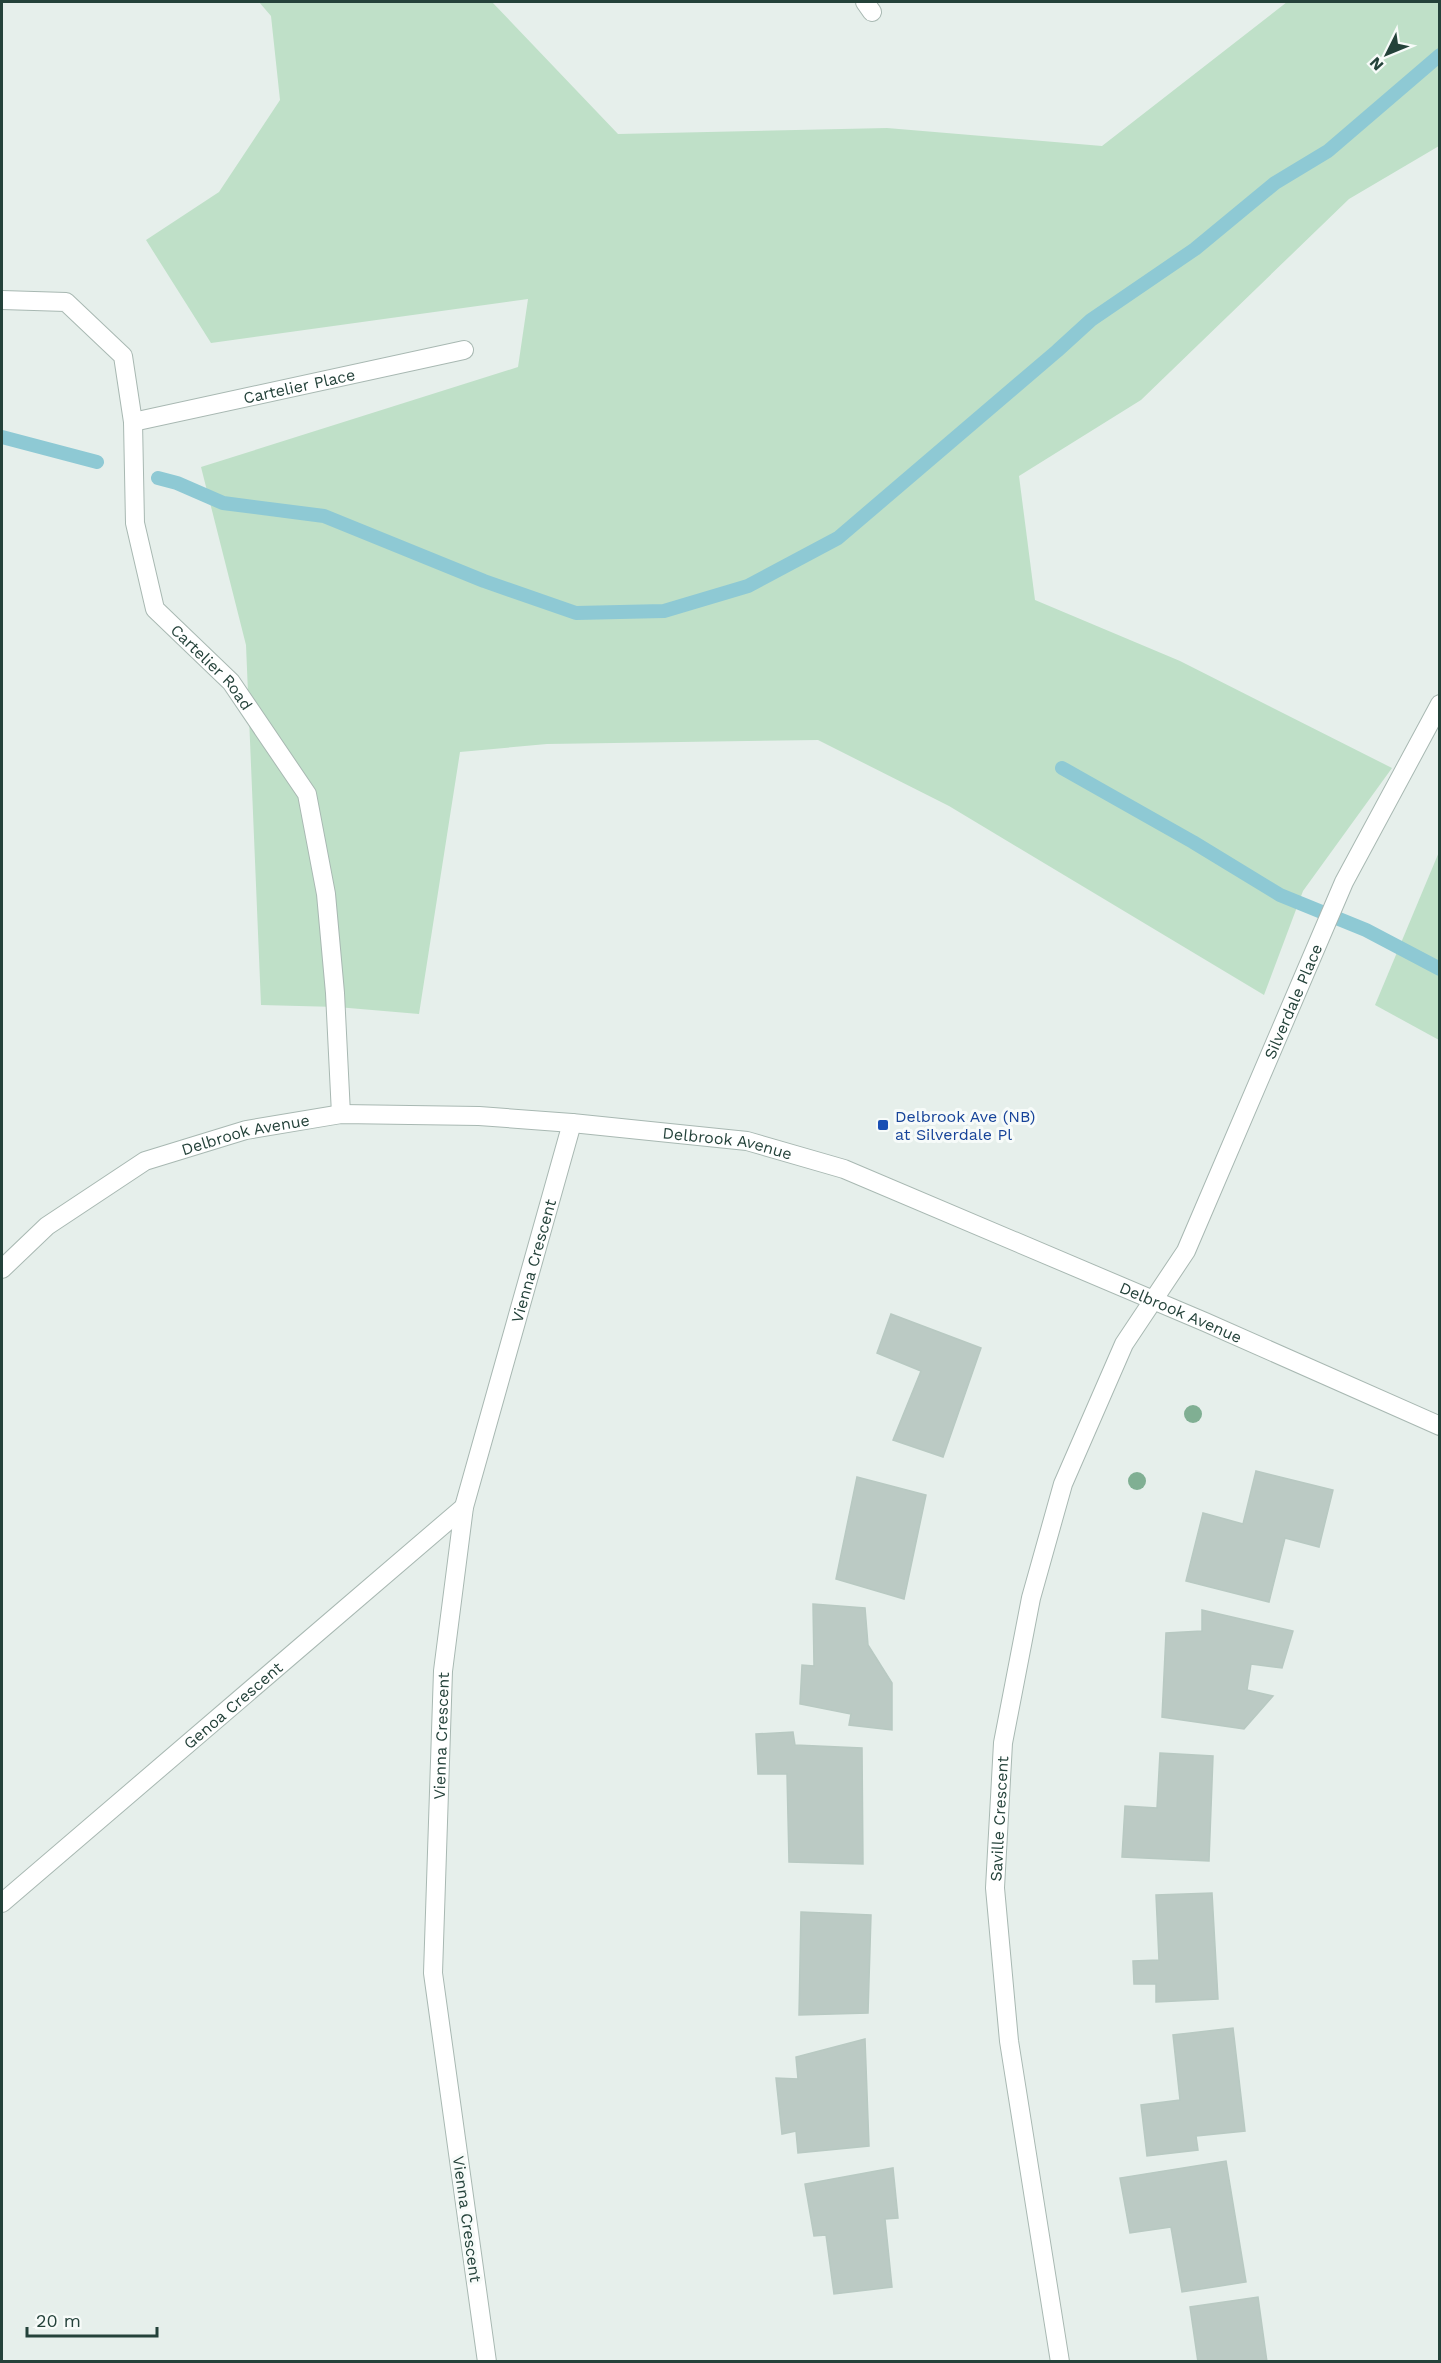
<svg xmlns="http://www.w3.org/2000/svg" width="1441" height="2363" viewBox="0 0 1441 2363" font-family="'Work Sans',sans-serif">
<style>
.green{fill:#bfe0c8}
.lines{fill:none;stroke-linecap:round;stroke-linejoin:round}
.stream{stroke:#8ec9d4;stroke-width:14}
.building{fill:#bbcac4;stroke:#b8c9c2;stroke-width:1.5}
.minor-casing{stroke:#a8b8b2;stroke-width:20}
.minor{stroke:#fff;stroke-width:18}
.tree{fill:#80af93}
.transit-dot{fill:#1a4fb4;stroke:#f7fbf9;stroke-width:2}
.labels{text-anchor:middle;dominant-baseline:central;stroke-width:6;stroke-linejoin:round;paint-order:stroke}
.street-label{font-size:16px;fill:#24423a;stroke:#f7fbf9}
.transit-label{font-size:16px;fill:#164399;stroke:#f7fbf9;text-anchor:start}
</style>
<rect width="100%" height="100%" fill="#e6efeb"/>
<g class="green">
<path d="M 259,2 L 492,2 L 618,134 L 887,128 L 1102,146 L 1287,2 L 1439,2 L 1439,146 L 1349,199 L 1141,400 L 1019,476 L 1035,600 L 1180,661 L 1392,768 L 1303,891 L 1264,995 L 949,806 L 818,740 L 547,744 L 460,752 L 419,1014 L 337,1007 L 261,1005 L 246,645 L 201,467 L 518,367 L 528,299 L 211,343 L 146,240 L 219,192 L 280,100 L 271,16 Z"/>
<path d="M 1439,852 L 1440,1040 L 1439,1040 L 1375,1005 Z"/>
</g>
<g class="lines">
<g class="stream">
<path d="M 2,437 L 97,462"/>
<path d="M 158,478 L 177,483 L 223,503 L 324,516 L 484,581 L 576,613 L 664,611 L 748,586 L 838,538 L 1057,351 L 1091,320 L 1195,249 L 1275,183 L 1328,151 L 1440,55"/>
<path d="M 1062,768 L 1193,842 L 1280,895 L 1366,930 L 1440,969"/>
</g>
</g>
<g class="building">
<path d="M 891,1314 L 981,1348 L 943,1457 L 893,1440 L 921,1371 L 877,1353 Z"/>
<path d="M 1256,1471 L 1333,1490 L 1319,1547 L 1285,1538 L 1269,1602 L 1186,1581 L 1203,1513 L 1243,1524 Z"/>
<path d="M 857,1477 L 926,1495 L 904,1599 L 836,1579 Z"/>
<path d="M 813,1604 L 865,1608 L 868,1645 L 892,1683 L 892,1730 L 849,1725 L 851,1714 L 800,1704 L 802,1665 L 814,1666 Z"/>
<path d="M 1202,1610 L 1293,1631 L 1282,1668 L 1251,1664 L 1247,1690 L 1273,1696 L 1244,1729 L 1162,1717 L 1166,1633 L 1202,1631 Z"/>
<path d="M 793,1732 L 795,1745 L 862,1748 L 863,1864 L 789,1862 L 787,1774 L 758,1774 L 756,1734 Z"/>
<path d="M 1160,1753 L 1213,1756 L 1209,1861 L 1122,1857 L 1125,1806 L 1157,1808 Z"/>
<path d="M 1212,1893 L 1218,1999 L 1156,2002 L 1156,1984 L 1134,1984 L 1133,1961 L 1159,1960 L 1156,1895 Z"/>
<path d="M 801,1912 L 871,1915 L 868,2013 L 799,2015 Z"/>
<path d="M 1233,2028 L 1245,2131 L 1196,2136 L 1198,2150 L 1147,2156 L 1141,2105 L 1180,2100 L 1173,2035 Z"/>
<path d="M 865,2039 L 869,2146 L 798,2153 L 796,2131 L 782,2134 L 776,2078 L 798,2079 L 796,2057 Z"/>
<path d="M 1226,2161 L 1246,2282 L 1182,2292 L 1171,2227 L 1130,2233 L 1120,2178 Z"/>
<path d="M 893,2168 L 898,2218 L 885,2219 L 892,2287 L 834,2294 L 826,2235 L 814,2236 L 805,2184 Z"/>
<path d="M 1258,2297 L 1267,2362 L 1198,2362 L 1190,2307 Z"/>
</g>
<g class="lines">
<g class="minor-casing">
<g id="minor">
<path d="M 865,2 L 872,12"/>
<path id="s1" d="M 2,300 L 66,302 L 123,356 L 133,422 L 135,523 L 155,609 L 231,682 L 307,794 L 326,894 L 335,993 L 341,1114"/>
<path id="s2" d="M 133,422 L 464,350"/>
<path id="s3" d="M 2,1269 L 47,1226 L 145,1161 L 246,1130 L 341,1114 L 479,1116 L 572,1123 L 747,1141 L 844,1169 L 1205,1322 L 1440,1426"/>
<path id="s4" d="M 2,1903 L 464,1507"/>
<path id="s5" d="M 487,2362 L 433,1973 L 443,1671 L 464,1507 L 572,1123"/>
<path id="s6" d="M 1060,2362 L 1009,2041 L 995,1888 L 1003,1743 L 1031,1598 L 1063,1484 L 1124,1344 L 1186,1251 L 1344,882 L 1440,704"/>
</g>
</g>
<use href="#minor" class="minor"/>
</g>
<g class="tree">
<circle cx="1193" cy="1414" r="9"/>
<circle cx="1137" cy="1481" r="9"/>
</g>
<rect class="transit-dot" x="877" y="1119" width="12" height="12" rx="3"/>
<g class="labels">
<g class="street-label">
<text stroke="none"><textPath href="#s2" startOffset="170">Cartelier Place</textPath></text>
<text stroke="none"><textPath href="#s1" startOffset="480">Cartelier Road</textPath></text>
<text stroke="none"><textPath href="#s6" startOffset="1426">Silverdale Place</textPath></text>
<text stroke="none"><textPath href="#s3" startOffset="284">Delbrook Avenue</textPath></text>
<text stroke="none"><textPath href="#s3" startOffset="770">Delbrook Avenue</textPath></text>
<text stroke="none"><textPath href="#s5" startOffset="1116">Vienna Crescent</textPath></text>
<text stroke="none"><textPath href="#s3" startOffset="1256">Delbrook Avenue</textPath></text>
<text stroke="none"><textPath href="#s4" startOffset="304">Genoa Crescent</textPath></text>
<text stroke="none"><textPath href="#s5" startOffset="630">Vienna Crescent</textPath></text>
<text stroke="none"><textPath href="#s6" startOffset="548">Saville Crescent</textPath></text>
<text transform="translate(467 2219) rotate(82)">Vienna Crescent</text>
</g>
<g class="transit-label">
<text x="895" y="1116">Delbrook Ave (NB)<tspan x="895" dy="18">at Silverdale Pl</tspan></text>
</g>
</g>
<rect width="1441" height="2363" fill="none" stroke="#24423a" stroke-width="6"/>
<g transform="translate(1387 54) rotate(227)" stroke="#f7fbf9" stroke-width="4.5" paint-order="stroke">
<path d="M0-4.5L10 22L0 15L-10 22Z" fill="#24423a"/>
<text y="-9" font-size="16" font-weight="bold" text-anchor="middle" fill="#24423a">N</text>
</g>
<path d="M27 2327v9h130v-9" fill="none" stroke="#24423a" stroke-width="3"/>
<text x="36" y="2327" font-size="18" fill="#24423a" stroke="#f7fbf9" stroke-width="4.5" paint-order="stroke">20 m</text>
</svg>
